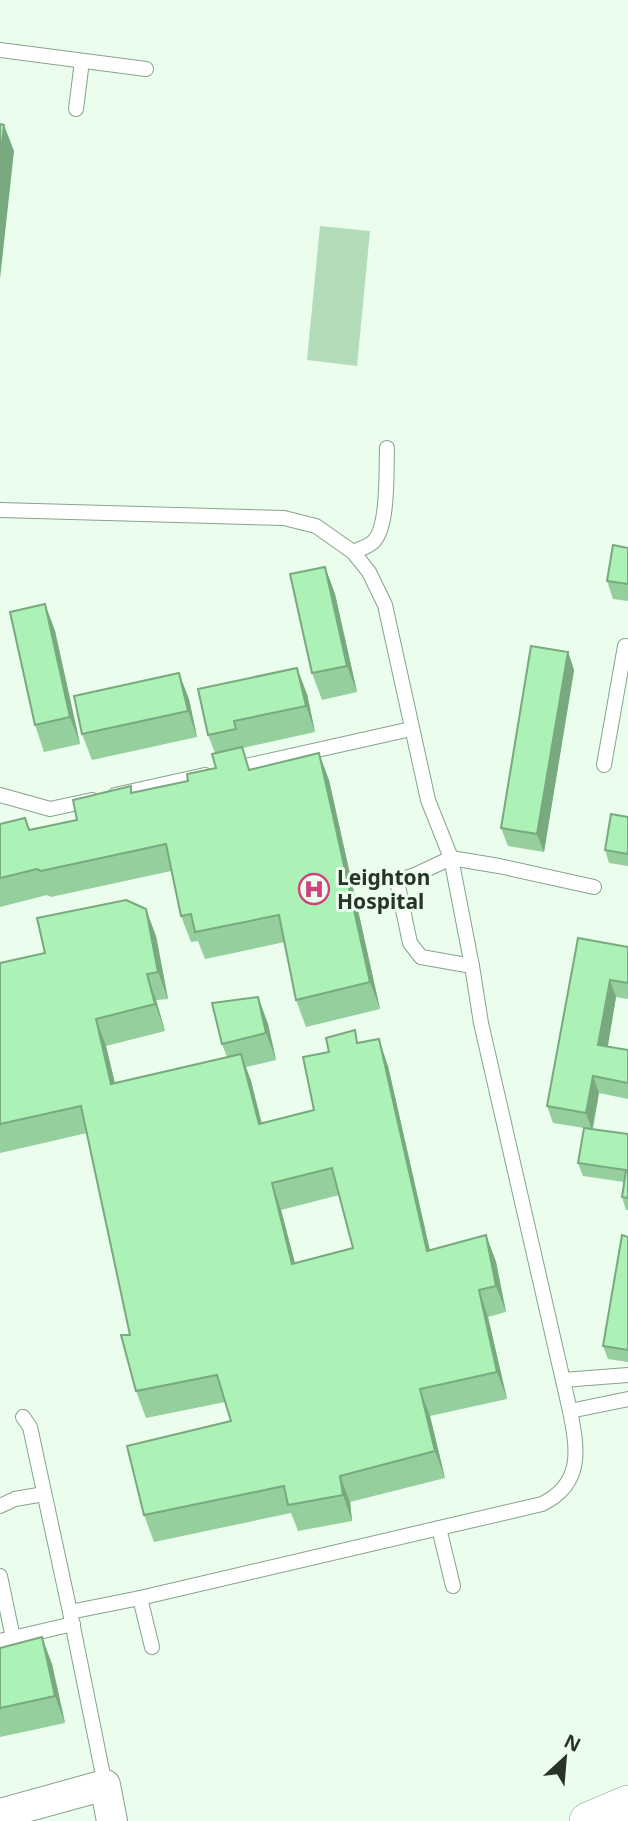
<svg xmlns="http://www.w3.org/2000/svg" width="628" height="1821" viewBox="0 0 628 1821" font-family="'Noto Sans',sans-serif">
<style>
.green{fill:#b3dcb8}
.lines{fill:none;stroke-linecap:round;stroke-linejoin:round}
.service-casing{stroke:#87a38a;stroke-width:16}
.minor-casing{stroke:#87a38a;stroke-width:32}
.tertiary-casing{stroke:#87a38a;stroke-width:38}
.service{stroke:#fff;stroke-width:14}
.minor{stroke:#fff;stroke-width:30}
.tertiary{stroke:#fff;stroke-width:37}
.wall{fill:#94cf9d;fill-rule:evenodd}
.shaded-wall{fill:#78a97f}
.building{fill:#acf1b6;stroke:#78a97f;stroke-width:2;fill-rule:evenodd}
.labels{text-anchor:middle;dominant-baseline:central;stroke-width:6;stroke-linejoin:round;paint-order:stroke}
.poi-label{font-size:21px;font-weight:bold;fill:#283329;stroke:#ebfded;text-anchor:start}
</style>
<rect width="100%" height="100%" fill="#ebfded"/>
<path class="green" d="M 320,226 L 370,231 L 357,366 L 307,360 Z"/>
<g class="lines">
<g class="service-casing">
<g id="service">
<path d="M 0,50 L 146,69"/>
<path d="M 76,109 L 82,61"/>
<path d="M 0,510 L 284,518 L 316,526 L 353,552 L 369,572 L 385,605 L 428,800 L 451,858 L 472,966 L 481,1023 L 570,1411 C 578,1450 583,1484 542,1504 L 140,1598 L 70,1612"/>
<path d="M 353,552 C 359,549 368,547 373,542 C 389,528 386,469 387,448"/>
<path d="M 604,765 L 625,646 L 628,647"/>
<path d="M 232,769 L 411,729"/>
<path d="M 0,795 L 50,809 L 92,800"/>
<path d="M 115,795 L 205,775"/>
<path d="M 472,966 L 421,957 L 410,943 L 397,881 L 417,874 L 451,858 L 499,866 L 594,887"/>
<path d="M 563,1380 L 628,1375"/>
<path d="M 570,1411 L 628,1399"/>
<path d="M 23,1417 L 30,1427 L 70,1612 L 105,1785"/>
<path d="M 0,1506 L 15,1499 L 44,1494"/>
<path d="M 439,1528 L 453,1586"/>
<path d="M 0,1576 L 13,1638"/>
<path d="M 140,1598 L 152,1647"/>
<path d="M 0,1641 L 73,1624"/>
</g>
</g>
<g class="minor-casing">
<path id="minor" d="M 0,1814 L 105,1785 L 112,1821"/>
</g>
<g class="tertiary-casing">
<path id="tertiary" d="M 588,1821 L 628,1804"/>
</g>
<use href="#service" class="service"/>
<use href="#minor" class="minor"/>
<use href="#tertiary" class="tertiary"/>
</g>
<g class="wall">
<path d="M 628,548 L 628,601 L 613,599 L 607,581 Z"/>
<path d="M 325,567 L 335,594 L 357,692 L 322,700 L 312,673 Z"/>
<path d="M 45,604 L 55,631 L 80,744 L 44,752 L 35,725 Z"/>
<path d="M 568,652 L 574,670 L 544,852 L 508,846 L 501,828 Z"/>
<path d="M 198,689 L 307,694 L 315,732 L 243,748 L 246,756 L 245,756 L 250,770 L 329,780 L 380,1009 L 306,1027 L 296,1000 L 285,942 L 205,959 L 198,941 L 191,942 L 181,916 L 171,871 L 51,897 L 47,895 L 0,907 L 0,824 L 25,818 L 30,830 L 77,820 L 133,792 L 188,781 L 216,768 L 215,753 L 208,735 Z"/>
<path d="M 189,699 L 197,737 L 92,760 L 82,734 Z"/>
<path d="M 628,817 L 628,866 L 609,863 L 605,850 Z"/>
<path d="M 156,936 L 168,999 L 156,1000 L 165,1031 L 106,1046 L 115,1083 L 227,1057 L 222,1044 L 258,997 L 268,1024 L 276,1060 L 246,1067 L 251,1081 L 262,1123 L 314,1110 L 329,1052 L 360,1043 L 388,1066 L 430,1250 L 486,1235 L 496,1262 L 506,1312 L 488,1317 L 507,1399 L 430,1416 L 445,1478 L 350,1502 L 352,1521 L 298,1531 L 291,1513 L 154,1542 L 144,1515 L 231,1421 L 225,1402 L 146,1418 L 136,1391 L 130,1335 L 87,1133 L 0,1153 L 0,963 ZM 339,1195 L 353,1248 L 295,1263 L 281,1210 Z"/>
<path d="M 578,938 L 628,947 L 628,999 L 616,997 L 608,1046 L 628,1050 L 628,1099 L 599,1093 L 593,1129 L 628,1134 L 628,1210 L 626,1210 L 622,1197 L 624,1182 L 583,1176 L 578,1163 L 584,1128 L 553,1123 L 547,1106 Z"/>
<path d="M 628,1237 L 628,1362 L 608,1359 L 603,1346 Z"/>
<path d="M 0,1648 L 52,1664 L 65,1723 L 0,1737 Z"/>
</g>
<g class="shaded-wall">
<path d="M 4,125 L 14,151 L 0,279 L 0,162 Z"/>
<path d="M 325,567 L 335,594 L 357,692 L 347,666 Z"/>
<path d="M 45,604 L 55,631 L 80,744 L 70,717 Z"/>
<path d="M 568,652 L 574,670 L 544,852 L 537,834 Z"/>
<path d="M 297,668 L 307,694 L 315,732 L 306,706 Z"/>
<path d="M 179,673 L 189,699 L 197,737 L 188,711 Z"/>
<path d="M 319,753 L 329,780 L 380,1009 L 370,982 Z"/>
<path d="M 146,909 L 156,936 L 168,999 L 158,972 Z"/>
<path d="M 147,974 L 156,1000 L 165,1031 L 155,1004 Z"/>
<path d="M 610,980 L 616,997 L 605,1062 L 598,1045 Z"/>
<path d="M 258,997 L 268,1024 L 276,1060 L 266,1033 Z"/>
<path d="M 96,1019 L 106,1046 L 121,1110 L 111,1084 Z"/>
<path d="M 379,1039 L 388,1066 L 436,1278 L 427,1251 Z"/>
<path d="M 241,1054 L 251,1081 L 268,1151 L 259,1124 Z"/>
<path d="M 593,1076 L 599,1093 L 592,1130 L 586,1113 Z"/>
<path d="M 272,1183 L 281,1210 L 302,1290 L 292,1264 Z"/>
<path d="M 486,1235 L 496,1262 L 506,1312 L 496,1286 Z"/>
<path d="M 479,1290 L 488,1317 L 507,1399 L 497,1372 Z"/>
<path d="M 420,1389 L 430,1416 L 445,1478 L 435,1451 Z"/>
<path d="M 340,1476 L 350,1502 L 352,1521 L 343,1495 Z"/>
<path d="M 42,1637 L 52,1664 L 65,1723 L 55,1696 Z"/>
</g>
<g class="building">
<path d="M 0,124 L 4,125 L 0,162 Z"/>
<path d="M 613,545 L 628,548 L 628,584 L 607,581 Z"/>
<path d="M 325,567 L 347,666 L 312,673 L 290,574 Z"/>
<path d="M 45,604 L 70,717 L 35,725 L 10,612 Z"/>
<path d="M 531,646 L 568,652 L 537,834 L 501,828 Z"/>
<path d="M 297,668 L 306,706 L 234,721 L 236,729 L 208,735 L 198,689 Z"/>
<path d="M 179,673 L 188,711 L 82,734 L 74,696 Z"/>
<path d="M 242,747 L 249,770 L 319,753 L 370,982 L 296,1000 L 279,915 L 195,932 L 191,914 L 181,916 L 166,844 L 41,871 L 37,869 L 0,878 L 0,824 L 25,818 L 29,830 L 77,820 L 73,800 L 131,786 L 131,793 L 188,781 L 187,774 L 216,768 L 212,754 Z"/>
<path d="M 611,814 L 628,817 L 628,854 L 605,850 Z"/>
<path d="M 126,900 L 146,909 L 158,972 L 147,974 L 155,1004 L 96,1019 L 111,1084 L 241,1054 L 259,1124 L 314,1110 L 303,1057 L 329,1052 L 326,1038 L 355,1030 L 357,1043 L 379,1039 L 427,1251 L 486,1235 L 496,1286 L 479,1290 L 497,1372 L 420,1389 L 435,1451 L 340,1476 L 343,1495 L 288,1505 L 284,1486 L 144,1515 L 127,1446 L 231,1421 L 217,1375 L 136,1391 L 121,1335 L 130,1335 L 81,1106 L 0,1124 L 0,963 L 45,953 L 37,918 ZM 332,1168 L 353,1248 L 292,1264 L 272,1183 Z"/>
<path d="M 578,938 L 628,947 L 628,983 L 610,980 L 598,1045 L 628,1050 L 628,1083 L 593,1076 L 586,1113 L 547,1106 Z"/>
<path d="M 258,997 L 266,1033 L 222,1044 L 212,1003 Z"/>
<path d="M 584,1128 L 628,1134 L 628,1198 L 622,1197 L 626,1170 L 578,1163 Z"/>
<path d="M 622,1235 L 628,1237 L 628,1350 L 603,1346 Z"/>
<path d="M 42,1637 L 55,1696 L 0,1708 L 0,1648 Z"/>
</g>
<defs>
<g id="hospital-ring" transform="scale(1.575)"><circle r="9.5" fill="#ebfded" stroke="#cd447d" stroke-width="1.5"/><path d="M-5-5h3v3.5h4V-5h3V5h-3V1.5h-4V5h-3Z" fill="#cd447d"/></g>
</defs>
<g fill-rule="evenodd">
<use href="#hospital-ring" x="314" y="889"/>
</g>
<g class="labels">
<g class="poi-label">
<text x="337" y="877">Leighton<tspan x="337" dy="24">Hospital</tspan></text>
</g>
</g>
<g transform="translate(565 1758) rotate(26)" stroke="#ebfded" stroke-width="5" paint-order="stroke">
<path d="M0-5L12 26L0 18L-12 26Z" fill="#283329"/>
<text y="-10" font-size="19" font-weight="bold" text-anchor="middle" fill="#283329">N</text>
</g>
</svg>
